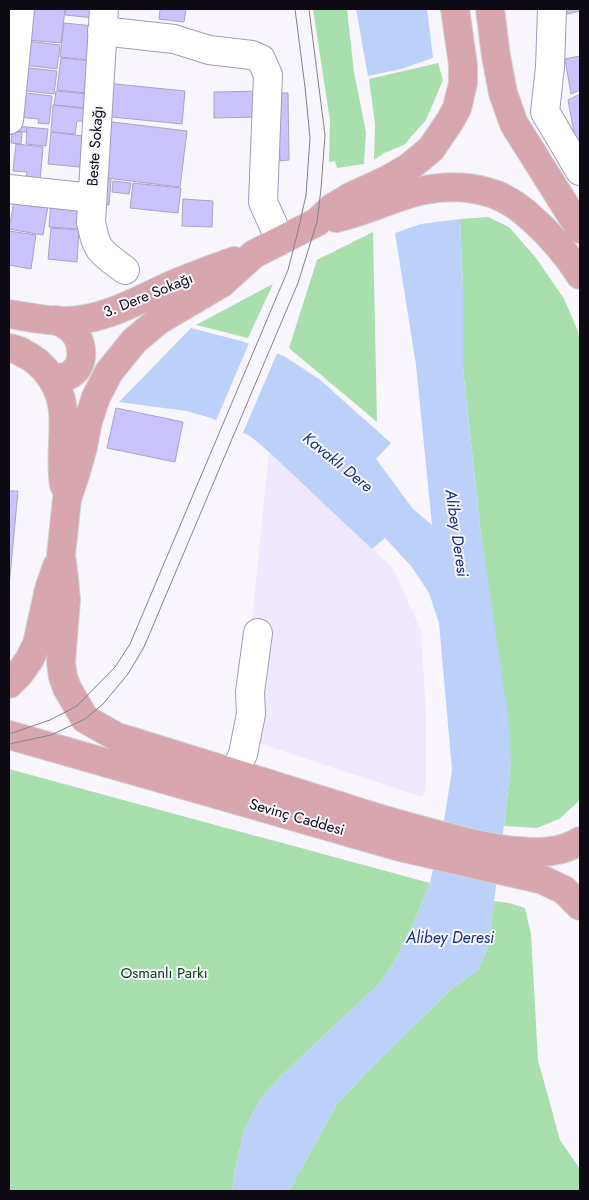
<svg xmlns="http://www.w3.org/2000/svg" width="589" height="1200" viewBox="0 0 589 1200" font-family="Jost,sans-serif">
<style>
.built{fill:#efe8fe}
.green{fill:#a9dfac}
.water{fill:#bcd1f9}
.pier{fill:#f8f6fc}
.building{fill:#cbc3fd;stroke:#a8a4c0}
.lines{fill:none;stroke-linecap:round;stroke-linejoin:round}
.minor-casing{stroke:#a49bb6;stroke-width:30}
.major-casing{stroke:#d3d3d5;stroke-width:30}
.minor{stroke:#fff;stroke-width:28}
.major{stroke:#d7a6ae;stroke-width:28}
.tram{stroke:#848289;stroke-width:1}
.labels{text-anchor:middle;dominant-baseline:central;stroke-width:4;stroke-linejoin:round;paint-order:stroke}
.street-label{font-size:15px;fill:#0d0a13;stroke:#f8f6fc}
.park-label{font-size:15px;fill:#004510;stroke:#f8f6fc}
.water-label{font-size:16px;font-style:italic;fill:#10317b;stroke:#f8f6fc}
</style>
<rect width="100%" height="100%" fill="#f8f6fc"/>
<path class="built" d="M 269,452 L 393,568 L 421,631 L 426,713 L 426,789 L 422,797 L 240,737 Z"/>
<g class="green">
<path d="M 313,9 L 347,9 L 354,72 L 366,132 L 364,164 L 337,168 L 335,161 L 329,162 L 330,121 Z"/>
<path d="M 438,63 L 443,80 L 426,120 L 404,145 L 384,153 L 374,160 L 375,124 L 369,79 Z"/>
<path d="M 488,217 L 509,227 L 536,258 L 564,299 L 578,331 L 580,339 L 580,800 L 559,819 L 537,828 L 504,826 L 511,763 L 480,526 L 463,368 L 463,286 L 460,219 Z"/>
<path d="M 373,232 L 377,422 L 289,348 L 317,260 Z"/>
<path d="M 273,284 L 248,338 L 196,325 Z"/>
<path d="M 9,769 L 430,883 L 412,927 L 395,961 L 380,983 L 281,1076 L 261,1098 L 244,1130 L 235,1170 L 232,1191 L 9,1191 Z"/>
<path d="M 494,901 L 509,903 L 525,908 L 531,934 L 538,1060 L 560,1140 L 580,1169 L 580,1191 L 289,1191 L 337,1104 L 368,1071 L 450,990 L 478,970 L 488,947 Z"/>
</g>
<g class="water">
<path d="M 356,9 L 427,9 L 433,58 L 401,69 L 368,76 Z"/>
<path d="M 460,219 L 463,286 L 463,368 L 480,526 L 508,716 L 511,763 L 504,826 L 488,947 L 478,970 L 450,990 L 368,1071 L 337,1104 L 289,1191 L 232,1191 L 235,1170 L 244,1130 L 261,1098 L 281,1076 L 380,983 L 395,961 L 412,927 L 430,883 L 445,815 L 452,770 L 439,623 L 429,593 L 411,566 L 385,538 L 372,549 L 269,452 L 250,436 L 211,418 L 186,411 L 119,402 L 191,328 L 241,341 L 284,356 L 319,379 L 391,443 L 376,459 L 413,509 L 432,525 L 416,365 L 395,233 L 421,224 Z"/>
</g>
<path class="pier" d="M 250,341 L 278,351 L 242,435 L 215,423 Z"/>
<g class="building">
<path d="M 31,9 L 65,9 L 61,43 L 28,40 Z"/>
<path d="M 66,9 L 96,9 L 95,18 L 65,15 Z"/>
<path d="M 160,9 L 186,9 L 184,22 L 159,19 Z"/>
<path d="M 562,9 L 580,9 L 580,11 L 563,15 Z"/>
<path d="M 64,23 L 94,26 L 90,60 L 60,57 Z"/>
<path d="M 27,41 L 60,45 L 57,69 L 24,65 Z"/>
<path d="M 580,56 L 580,90 L 571,94 L 565,59 Z"/>
<path d="M 61,58 L 91,61 L 87,93 L 57,90 Z"/>
<path d="M 21,67 L 57,71 L 54,94 L 18,90 Z"/>
<path d="M 105,83 L 185,91 L 182,124 L 102,116 Z"/>
<path d="M 56,91 L 88,94 L 86,108 L 54,105 Z"/>
<path d="M 260,91 L 260,117 L 214,118 L 214,92 Z"/>
<path d="M 18,92 L 52,96 L 49,124 L 38,123 L 39,119 L 16,117 Z"/>
<path d="M 278,93 L 288,93 L 289,160 L 280,161 Z"/>
<path d="M 580,94 L 580,141 L 576,143 L 568,100 Z"/>
<path d="M 53,105 L 88,109 L 87,121 L 77,121 L 75,134 L 51,132 Z"/>
<path d="M 104,121 L 187,131 L 180,187 L 98,177 Z"/>
<path d="M 13,125 L 27,127 L 26,132 L 13,131 Z"/>
<path d="M 27,127 L 48,129 L 46,146 L 26,144 Z"/>
<path d="M 12,132 L 22,132 L 21,144 L 11,143 Z"/>
<path d="M 51,132 L 83,136 L 80,167 L 48,164 Z"/>
<path d="M 16,144 L 43,147 L 40,180 L 26,179 L 27,172 L 13,171 Z"/>
<path d="M 100,179 L 111,180 L 109,205 L 98,204 Z"/>
<path d="M 113,181 L 131,183 L 129,194 L 112,192 Z"/>
<path d="M 133,183 L 181,188 L 178,213 L 130,208 Z"/>
<path d="M 15,195 L 49,200 L 43,235 L 9,229 Z"/>
<path d="M 183,199 L 213,201 L 212,227 L 182,226 Z"/>
<path d="M 51,201 L 81,204 L 79,229 L 49,227 Z"/>
<path d="M 51,228 L 79,230 L 77,262 L 48,259 Z"/>
<path d="M 9,231 L 36,235 L 31,269 L 9,265 Z"/>
<path d="M 116,408 L 183,422 L 175,462 L 107,448 Z"/>
<path d="M 9,491 L 18,491 L 9,587 Z"/>
</g>
<g class="lines">
<g class="minor-casing">
<g id="minor">
<path d="M 104,9 L 91,222 C 93,230 94,241 100,249 C 106,257 116,263 125,270"/>
<path d="M 552,9 L 550,67 L 545,112 L 580,171"/>
<path d="M 102,31 L 174,39 L 209,50 L 252,55 L 261,59 L 268,75 L 263,202 L 280,240"/>
<path d="M 9,120 L 20,9"/>
<path d="M 9,189 L 92,198"/>
<path d="M 234,773 L 243,754 L 251,714 L 250,692 L 258,633"/>
</g>
</g>
<g class="major-casing">
<g id="major">
<path d="M 455,9 L 463,65 L 463,83 L 457,108 L 450,121 L 431,149 L 408,168 L 387,180 L 350,197 L 332,208 L 317,222 L 254,254 L 222,283 L 159,320 L 134,341 L 109,372 L 96,397 L 88,421 L 83,447 L 76,472 L 67,499 L 61,555 L 64,578 L 66,600 L 61,662 L 63,677 L 67,688 L 85,719 L 117,737 L 134,742 C 202,763 270,784 337,805 C 372,817 408,827 443,836 C 467,843 492,849 518,851 C 539,853 561,853 580,841"/>
<path d="M 490,9 L 496,56 L 503,93 L 514,124 L 580,229"/>
<path d="M 336,218 C 365,212 391,198 420,191 C 452,184 488,186 515,205 C 527,213 537,223 547,233 C 559,246 571,260 580,275"/>
<path d="M 9,314 C 34,318 59,324 85,319 C 113,314 137,301 163,289 C 186,278 210,270 234,261"/>
<path d="M 9,348 C 13,349 19,350 23,353 C 45,363 61,387 63,411 C 65,436 60,460 64,485"/>
<path d="M 52,378 C 58,378 66,378 71,374 C 88,363 82,335 67,326 C 63,323 59,322 56,320"/>
<path d="M 9,684 L 19,674 L 29,660 L 37,644 L 49,589 L 57,566"/>
<path d="M 9,735 L 400,847 L 543,880 L 564,890 L 580,906"/>
</g>
</g>
<use href="#minor" class="minor"/>
<use href="#major" class="major"/>
<g class="tram">
<path d="M 9,734 L 50,720 L 77,706 L 115,667 L 130,644 L 288,270 L 298,231 L 306,195 L 310,138 L 305,87 L 295,9"/>
<path d="M 9,744 L 51,735 L 85,719 L 103,704 L 128,674 L 144,647 L 298,283 L 317,222 L 321,189 L 325,135 L 309,9"/>
</g>
</g>
<g class="labels">
<g class="street-label">
<text transform="translate(95 146) rotate(-86)">Beste Sokağı</text>
<text transform="translate(148 295) rotate(-22)">3. Dere Sokağı</text>
<text transform="translate(297 817) rotate(16)">Sevinç Caddesi</text>
</g>
<g class="park-label">
<text x="164" y="973">Osmanlı Parkı</text>
</g>
<g class="water-label">
<text transform="translate(338 462) rotate(39)">Kavaklı Dere</text>
<text transform="translate(457 533) rotate(82)">Alibey Deresi</text>
<text x="450" y="937">Alibey Deresi</text>
</g>
</g>
<rect width="589" height="1200" fill="none" stroke="#0d0a13" stroke-width="20"/>
</svg>
